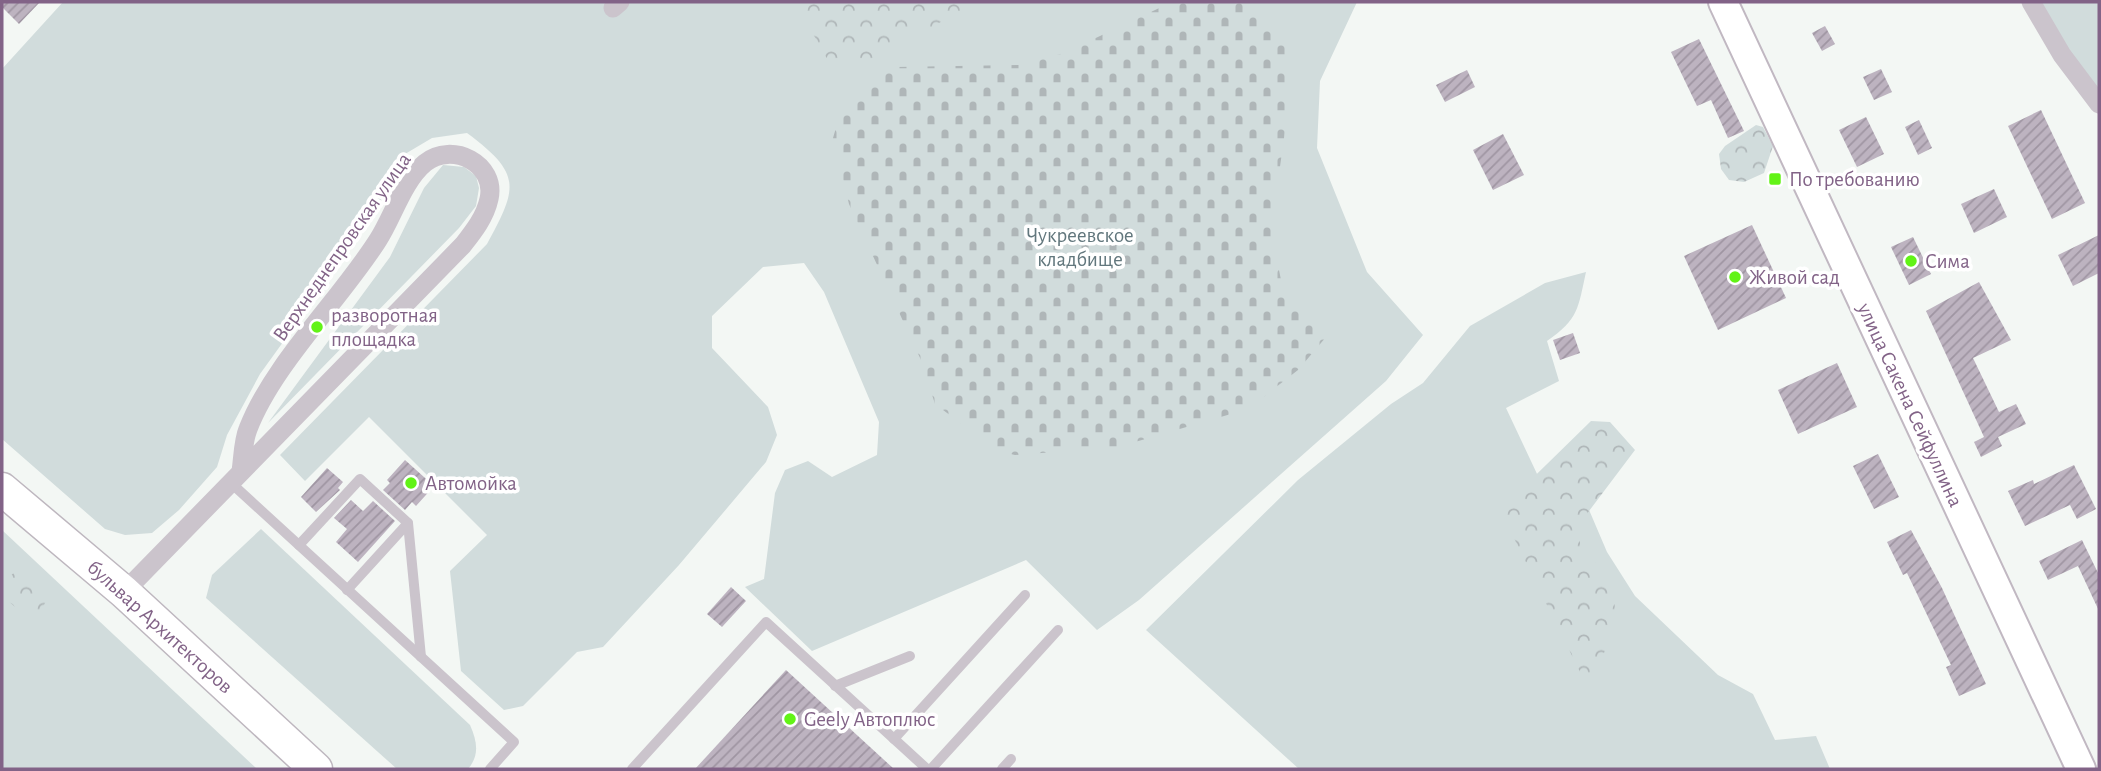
<svg xmlns="http://www.w3.org/2000/svg" width="2101" height="771" viewBox="0 0 2101 771" font-family="'Alegreya Sans',sans-serif">
<style>
.green{fill:#d1dcdc}
.forest{fill:url(#forest-crowns)}
.cemetery{fill:url(#cemetery-stones)}
.building{fill:url(#building-hatch)}
.lines{fill:none;stroke-linecap:round;stroke-linejoin:round}
.secondary-casing{stroke:#c1b8c2;stroke-width:32}
.primary-casing{stroke:#beb7bf;stroke-width:35}
.lane{stroke:#cbc4cc;stroke-width:10}
.street{stroke:#cbc4cc;stroke-width:19}
.secondary{stroke:#fff;stroke-width:28}
.primary{stroke:#fff;stroke-width:32}
.poi-dot{fill:#62f316;stroke:#fff;stroke-width:2.5}
.labels{text-anchor:middle;dominant-baseline:central;stroke-width:7;stroke-linejoin:round;paint-order:stroke}
.poi-label{font-size:21px;fill:#826387;stroke:#fff;text-anchor:start}
.park-label{font-size:21px;fill:#62777d;stroke:#fff}
.street-label{font-size:21px;fill:#826387;stroke:#fff}
</style>
<defs>
<pattern id="forest-crowns" width="20" height="18" patternUnits="userSpaceOnUse" patternTransform="scale(1.75)"><rect width="20" height="18" fill="#d1dcdc"/><path d="M2 6a3 3 0 1 1 6 0M12 15a3 3 0 1 1 6 0" fill="none" stroke="#afb6b8"/></pattern>
<pattern id="cemetery-stones" width="16" height="16" patternUnits="userSpaceOnUse" patternTransform="scale(1.75)"><rect width="16" height="16" fill="#d1dcdc"/><path d="M2 7V4a2 2 0 0 1 4 0v3zM10 15v-3a2 2 0 0 1 4 0v3z" fill="#afb6b8"/></pattern>
<pattern id="building-hatch" width="6" height="6" patternUnits="userSpaceOnUse" patternTransform="scale(1.75)"><rect width="6" height="6" fill="#bdb3c0"/><path d="M-1 1l2-2M0 6l6-6M5 7l2-2" fill="none" stroke="#9f95a2"/></pattern>
</defs>
<rect width="100%" height="100%" fill="#f3f7f4"/>
<g class="green">
<path d="M 63,2 L 1357,2 L 1320,81 L 1317,148 L 1367,272 L 1423,335 L 1386,381 L 1139,600 L 1097,630 L 1026,560 L 812,651 L 745,587 L 764,579 L 775,493 L 785,470 L 808,461 L 832,477 L 877,455 L 879,422 L 824,292 L 804,263 L 763,267 L 712,316 L 712,348 L 768,407 L 777,435 L 766,462 L 679,565 L 603,647 L 577,652 L 523,706 L 504,710 L 461,671 L 450,571 L 487,535 L 369,417 L 305,481 L 280,455 L 487,244 C 518,187 522,174 467,133 L 432,138 L 405,154 L 366,227 L 260,374 L 227,435 L 217,467 L 179,510 L 152,533 L 125,535 L 105,529 L 2,439 L 2,69 Z"/>
<path d="M 2041,2 L 2099,2 L 2099,114 Z"/>
<path d="M 443,165 L 464,167 L 476,176 L 479,188 L 476,206 L 459,228 L 268,423 L 390,257 L 424,188 Z"/>
<path d="M 1586,272 C 1578,308 1579,319 1547,341 L 1559,381 L 1506,408 L 1546,493 L 1575,477 L 1607,552 L 1635,596 L 1718,675 L 1753,694 L 1775,740 L 1816,736 L 1830,769 L 1299,769 L 1146,630 L 1298,480 L 1391,404 L 1423,383 L 1470,326 L 1545,283 Z"/>
<path d="M 261,529 L 470,725 C 477,741 480,755 468,769 L 397,769 L 206,598 L 212,575 Z"/>
<path d="M 2,530 L 257,769 L 2,769 Z"/>
</g>
<g class="forest">
<path d="M 795,2 L 978,2 L 870,60 L 830,64 Z"/>
<path d="M 1756,125 L 1763,127 L 1773,146 L 1764,173 L 1744,182 L 1729,180 L 1721,169 L 1719,154 L 1725,146 Z"/>
<path d="M 1591,421 L 1610,422 L 1635,450 L 1580,523 L 1580,554 L 1606,568 C 1609,576 1613,586 1614,595 C 1618,623 1605,662 1585,682 L 1500,510 Z"/>
<path d="M 17,571 L 37,581 L 48,597 L 40,613 L 23,614 L 6,599 L 2,581 Z"/>
</g>
<path class="cemetery" d="M 1172,2 L 1239,2 L 1261,16 L 1287,45 L 1290,96 L 1271,230 L 1283,290 L 1298,310 L 1332,330 L 1298,370 L 1248,409 L 1118,447 L 1015,455 L 998,451 L 935,404 L 921,360 L 849,204 L 833,138 L 843,104 L 896,67 L 1021,65 L 1064,53 Z"/>
<g class="building">
<path d="M 2,2 L 40,2 L 19,24 L 2,7 Z"/>
<path d="M 1825,26 L 1835,44 L 1822,51 L 1812,33 Z"/>
<path d="M 1699,39 L 1744,131 L 1728,138 L 1711,100 L 1697,106 L 1671,52 Z"/>
<path d="M 1881,69 L 1892,92 L 1874,100 L 1863,77 Z"/>
<path d="M 1467,70 L 1475,87 L 1445,102 L 1436,85 Z"/>
<path d="M 2041,110 L 2085,203 L 2052,219 L 2008,126 Z"/>
<path d="M 1866,117 L 1884,154 L 1857,167 L 1839,130 Z"/>
<path d="M 1919,120 L 1932,148 L 1918,155 L 1905,127 Z"/>
<path d="M 1503,134 L 1524,175 L 1493,190 L 1473,150 Z"/>
<path d="M 1994,189 L 2007,217 L 1974,233 L 1961,204 Z"/>
<path d="M 1752,225 L 1786,298 L 1718,330 L 1684,256 Z"/>
<path d="M 2099,235 L 2099,273 L 2073,286 L 2058,255 Z"/>
<path d="M 1913,237 L 1931,274 L 1909,285 L 1891,247 Z"/>
<path d="M 1979,282 L 2011,340 L 1973,358 L 1999,412 L 2016,404 L 2026,424 L 1998,437 L 2002,446 L 1981,457 L 1974,442 L 1984,437 L 1926,311 Z"/>
<path d="M 1573,333 L 1580,353 L 1560,360 L 1553,340 Z"/>
<path d="M 1837,363 L 1857,407 L 1798,434 L 1778,390 Z"/>
<path d="M 1878,454 L 1899,497 L 1874,509 L 1853,466 Z"/>
<path d="M 405,460 L 434,486 L 416,506 L 412,502 L 405,510 L 383,490 L 390,483 L 387,480 Z"/>
<path d="M 2074,465 L 2096,509 L 2077,519 L 2070,505 L 2025,526 L 2008,491 L 2033,480 L 2034,484 Z"/>
<path d="M 327,468 L 343,482 L 338,488 L 340,490 L 316,512 L 301,497 Z"/>
<path d="M 351,500 L 363,511 L 373,501 L 395,521 L 358,562 L 336,542 L 347,529 L 334,518 Z"/>
<path d="M 1911,530 L 1942,588 L 1986,684 L 1959,696 L 1946,667 L 1951,665 L 1907,573 L 1903,575 L 1887,542 Z"/>
<path d="M 2082,540 L 2099,575 L 2099,611 L 2078,566 L 2048,580 L 2039,561 Z"/>
<path d="M 731,587 L 746,601 L 722,627 L 707,614 Z"/>
<path d="M 786,670 L 894,769 L 695,769 Z"/>
</g>
<g class="lines">
<g class="secondary-casing">
<path id="secondary" d="M 1723,2 L 2081,769"/>
</g>
<g class="primary-casing">
<path id="primary" d="M 2,489 L 124,592 L 316,769"/>
</g>
<g class="lane">
<path d="M 231,483 L 514,742 L 490,769"/>
<path d="M 408,523 L 421,657"/>
<path d="M 299,545 L 360,479 L 408,523 L 347,590"/>
<path d="M 835,686 L 910,656"/>
<path d="M 894,739 L 1025,595"/>
<path d="M 632,769 L 766,622 L 927,769"/>
<path d="M 931,769 L 1058,630"/>
<path d="M 1002,769 L 1011,759"/>
</g>
<g class="street">
<path d="M 2031,2 L 2062,55 L 2099,104"/>
<path d="M 613,8 L 620,2"/>
<path d="M 124,592 L 463,245 C 474,231 485,217 489,199 C 497,164 452,141 425,163 C 403,181 393,217 378,240 C 340,300 273,364 248,429 C 243,441 243,458 241,471"/>
</g>
<use href="#secondary" class="secondary"/>
<use href="#primary" class="primary"/>
</g>
<g class="poi-dot">
<rect x="1768" y="172" width="14" height="14" rx="3.5"/>
<circle cx="1911" cy="261" r="7"/>
<circle cx="1735" cy="277" r="7"/>
<circle cx="317" cy="327" r="7"/>
<circle cx="411" cy="483" r="7"/>
<circle cx="790" cy="719" r="7"/>
</g>
<g class="labels">
<g class="poi-label">
<text x="1789" y="179">По требованию</text>
<text x="1925" y="261">Сима</text>
<text x="1749" y="277">Живой сад</text>
<text x="331" y="315">разворотная<tspan x="331" dy="24">площадка</tspan></text>
<text x="425" y="483">Автомойка</text>
<text x="804" y="719">Geely Автоплюс</text>
</g>
<g class="park-label">
<text x="1080" y="235">Чукреевское<tspan x="1080" dy="24">кладбище</tspan></text>
</g>
<g class="street-label">
<text transform="translate(342 247) rotate(-55)">Верхнеднепровская улица</text>
<text transform="translate(1910 405) rotate(65)">улица Сакена Сейфуллина</text>
<text transform="translate(160 627) rotate(42)">бульвар Архитекторов</text>
</g>
</g>
<rect width="2101" height="771" fill="none" stroke="#826387" stroke-width="7"/>
</svg>
